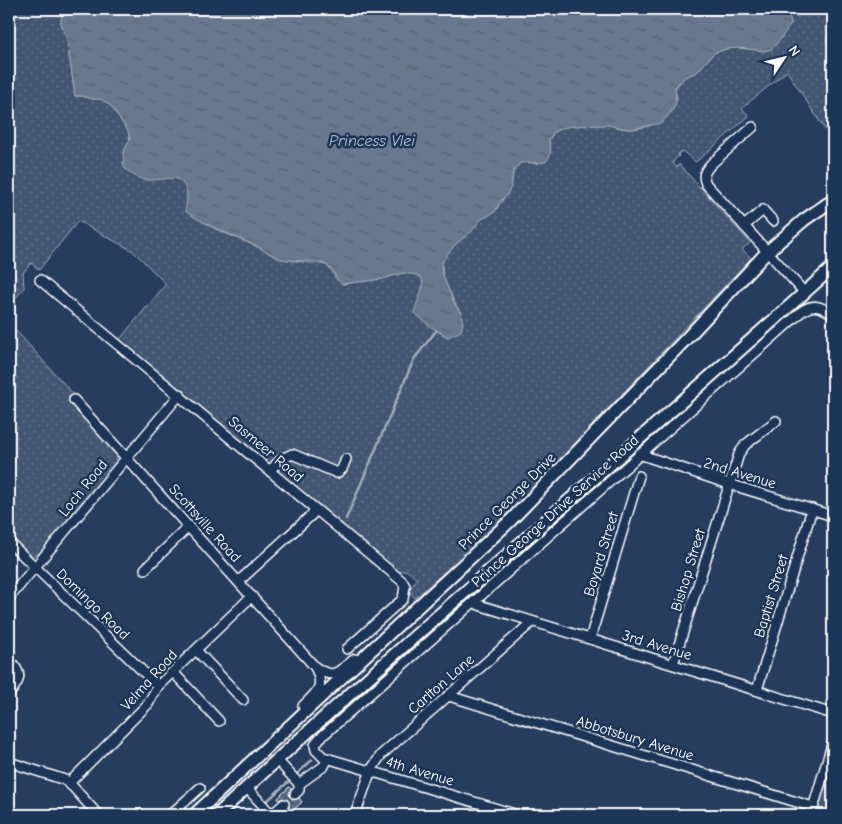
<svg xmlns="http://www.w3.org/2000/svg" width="842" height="824" viewBox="0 0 842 824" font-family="'Comic Neue',sans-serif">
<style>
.grass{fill:url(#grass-dots);stroke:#a0aab8}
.water{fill:url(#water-ripples);stroke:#a4aebb}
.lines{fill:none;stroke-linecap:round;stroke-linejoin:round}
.stream{stroke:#a4aebb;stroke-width:2.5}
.building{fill:#556781;stroke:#fff}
.minor-tunnel{stroke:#475a76;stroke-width:9;stroke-dasharray:9 4.5;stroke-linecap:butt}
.minor-casing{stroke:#fff;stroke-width:12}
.major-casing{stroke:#fff;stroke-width:15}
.minor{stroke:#1d3557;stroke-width:9}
.major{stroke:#1d3557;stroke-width:11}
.labels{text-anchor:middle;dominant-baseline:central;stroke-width:5;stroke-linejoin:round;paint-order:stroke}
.street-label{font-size:15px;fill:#fff;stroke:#1d3557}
.water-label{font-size:16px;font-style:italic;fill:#bbc2cc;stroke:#1d3557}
</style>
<defs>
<pattern id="grass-dots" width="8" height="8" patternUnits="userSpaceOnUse" patternTransform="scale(1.25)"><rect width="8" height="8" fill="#425672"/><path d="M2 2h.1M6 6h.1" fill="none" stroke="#5e6f87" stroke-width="1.8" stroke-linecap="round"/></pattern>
<pattern id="water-ripples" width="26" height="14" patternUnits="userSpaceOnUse" patternTransform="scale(1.25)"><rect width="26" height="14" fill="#67788e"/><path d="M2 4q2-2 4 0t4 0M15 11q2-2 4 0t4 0" fill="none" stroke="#5a626d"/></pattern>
</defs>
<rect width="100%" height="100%" fill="#263d5e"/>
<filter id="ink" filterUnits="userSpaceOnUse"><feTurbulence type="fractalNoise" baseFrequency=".02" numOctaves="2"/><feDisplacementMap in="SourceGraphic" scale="10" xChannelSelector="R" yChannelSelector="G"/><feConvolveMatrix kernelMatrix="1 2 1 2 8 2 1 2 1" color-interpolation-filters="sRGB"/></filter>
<g filter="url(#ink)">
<g class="grass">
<path d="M 9,9 L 62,9 L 61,23 L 67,40 L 75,96 L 82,96 L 93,99 L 102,99 L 111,106 L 128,131 L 130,139 L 123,153 L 168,178 C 190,177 188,194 186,211 L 215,229 L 258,247 L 280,259 L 327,265 L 332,271 L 335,278 L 342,284 L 382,279 L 403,273 L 418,275 L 422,279 L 423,282 L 421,294 L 436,331 L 448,337 L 461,313 C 455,304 452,296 447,286 C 434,256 449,251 470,232 C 474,229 476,224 480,220 C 484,216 492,215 496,210 C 500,203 508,194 510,187 C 514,176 511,173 520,163 L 528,162 L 536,164 L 551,149 L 549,140 C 551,137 553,133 556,131 C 569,122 594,123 609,125 C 616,127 625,130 632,129 C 650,128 674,119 677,99 C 677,95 675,91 675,88 L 686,76 L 696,73 L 714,53 L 726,49 L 739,48 L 765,51 L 791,24 L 789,15 C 796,4 821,9 833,9 L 833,28 L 826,40 L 833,51 L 833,142 L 787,71 L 742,108 L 749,116 L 696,162 L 682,151 L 678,154 L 679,156 L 674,160 L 673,164 L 677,167 L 679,164 L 750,243 L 742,249 L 751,258 L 535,486 L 478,543 L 415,598 L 408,591 L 417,579 L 406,570 L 398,572 L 119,340 L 166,284 L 133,251 L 78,221 L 39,270 L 31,263 L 23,273 L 24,288 L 9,306 Z"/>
<path d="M 9,323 L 75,396 L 117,456 L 115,465 L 42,552 L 33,556 L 26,553 L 9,536 Z"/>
<path d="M 833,762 L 833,815 L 816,815 Z"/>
</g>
<path class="water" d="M 62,9 L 797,9 L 792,11 L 789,15 L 791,24 L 780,40 L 772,49 L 765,51 L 738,48 L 726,49 L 714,53 L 696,73 L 686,76 L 675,87 C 678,104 672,110 662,123 L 631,129 L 607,125 L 574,126 L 562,128 L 554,132 L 549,140 C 551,149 552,154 546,162 C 537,164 529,162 520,163 L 513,171 L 511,187 L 507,195 L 499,203 L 495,212 L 480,220 L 472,231 L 455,245 L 441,263 L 442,273 L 454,303 L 461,313 L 463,323 L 461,331 L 448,337 L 428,325 L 414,312 L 423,286 L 422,279 L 418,275 L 403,273 L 382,279 L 342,284 C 335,278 334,271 328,266 C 319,259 294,262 282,259 C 274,257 266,251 258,247 C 233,235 208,227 185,211 C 188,197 189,186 176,178 C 151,179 145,186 124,168 L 123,153 L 130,139 L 128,131 L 111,106 L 101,99 L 93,99 L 82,96 L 75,96 L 67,40 L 61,23 Z"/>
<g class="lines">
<g class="stream">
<path d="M 346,519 L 414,359 L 436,331"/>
<path d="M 297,774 L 312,760"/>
<path d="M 267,801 L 288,782"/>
</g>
</g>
<path class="building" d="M 289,787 L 291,789 L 289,793 L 290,798 L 294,800 L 299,798 L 302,802 L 291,812 L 288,809 L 290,803 L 288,800 L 283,798 L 279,800 L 278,798 Z"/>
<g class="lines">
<path class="minor-tunnel" d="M 284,804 L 295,794"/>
<g class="minor-casing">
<g id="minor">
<path d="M 753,127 L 711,164 C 705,171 702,175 706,184 L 805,293"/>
<path d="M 744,226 L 763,210 L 773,221"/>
<path d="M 40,280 L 402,581 L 405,586 L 403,599 L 347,649"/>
<path d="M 74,400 L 315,667 C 335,681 338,671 355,659"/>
<path d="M 639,454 L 729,484 L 833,516"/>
<path d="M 270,470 L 282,459 L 292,454 L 337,473 L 342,469 L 346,459"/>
<path d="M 9,542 L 158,686"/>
<path d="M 145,569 L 189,526"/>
<path d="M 239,581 L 317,510"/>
<path d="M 9,598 L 180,394"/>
<path d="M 474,602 L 479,605 L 833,714"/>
<path d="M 590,639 L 639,476"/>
<path d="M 196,650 L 243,700"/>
<path d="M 9,660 C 23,673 21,680 9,694"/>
<path d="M 673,664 L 739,454 L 745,445 L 776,421"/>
<path d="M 173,672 L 219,721"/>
<path d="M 757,690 L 812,509"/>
<path d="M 449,696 L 813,807"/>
<path d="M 303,706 C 318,691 325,687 315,667"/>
<path d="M 277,760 L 299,784 L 299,790 L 295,794"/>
<path d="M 9,762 L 65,780 L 73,787 L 98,815"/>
<path d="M 69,783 L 148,704 L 158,686 L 252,596"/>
<path d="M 299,784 L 324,766 L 328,758"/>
<path d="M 247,788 L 270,813 L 276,811 L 284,804"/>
<path d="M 170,815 L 200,788"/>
<path d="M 355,815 L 371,770 L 381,755 L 532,622"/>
<path d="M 518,815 L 323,757 L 316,750 L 315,745 L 319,739 L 801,312 C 813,302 822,307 833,314"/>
<path d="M 811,815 L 833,741"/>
</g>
</g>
<g class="major-casing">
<g id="major">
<path d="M 194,815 L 510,521 L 686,339 L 767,252 L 804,220 L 833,200"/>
<path d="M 217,815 C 419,628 629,451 833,267"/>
</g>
</g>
<use href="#minor" class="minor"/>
<use href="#major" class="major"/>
</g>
</g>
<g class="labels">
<g class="street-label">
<text transform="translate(266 449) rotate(40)">Sasmeer Road</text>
<text transform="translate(740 473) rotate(17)">2nd Avenue</text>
<text transform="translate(83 488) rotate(-51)">Loch Road</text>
<text transform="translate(507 501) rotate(-45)">Prince George Drive</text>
<text transform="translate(555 511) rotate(-42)">Prince George Drive Service Road</text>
<text transform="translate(205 523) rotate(48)">Scottsville Road</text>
<text transform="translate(601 554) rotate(-73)">Bayard Street</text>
<text transform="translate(688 570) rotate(-73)">Bishop Street</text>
<text transform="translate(771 596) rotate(-73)">Baptist Street</text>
<text transform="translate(93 604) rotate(44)">Domingo Road</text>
<text transform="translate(657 645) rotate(17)">3rd Avenue</text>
<text transform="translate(149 680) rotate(-48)">Velma Road</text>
<text transform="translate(441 684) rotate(-41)">Carlton Lane</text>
<text transform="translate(635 738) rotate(17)">Abbotsbury Avenue</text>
<text transform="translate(420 771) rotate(17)">4th Avenue</text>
</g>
<g class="water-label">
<text x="372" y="141">Princess Vlei</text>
</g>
</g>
<rect width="842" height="824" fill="none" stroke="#1d3557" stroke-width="30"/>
<rect x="15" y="15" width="812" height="794" fill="none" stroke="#fff" stroke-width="2" filter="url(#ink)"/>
<g transform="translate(784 58) rotate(55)" stroke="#1d3557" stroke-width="4" paint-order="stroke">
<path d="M0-4L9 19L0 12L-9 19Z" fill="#ffffff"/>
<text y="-8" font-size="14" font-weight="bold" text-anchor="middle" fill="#ffffff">N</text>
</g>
</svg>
